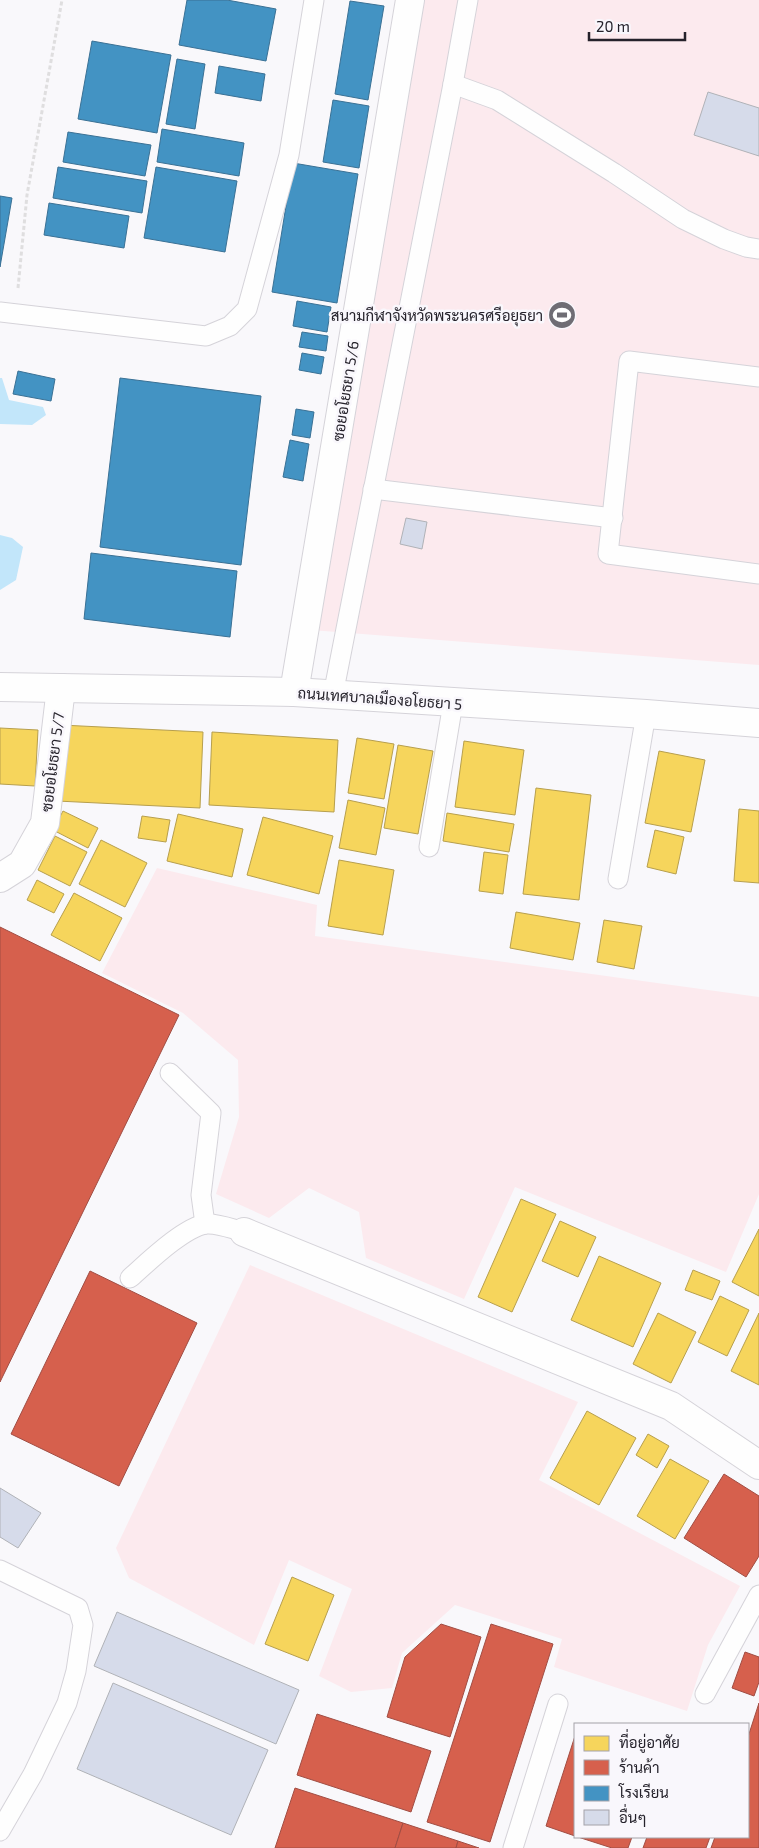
<svg xmlns="http://www.w3.org/2000/svg" width="759" height="1848" viewBox="0 0 759 1848" font-family="'Exo 2',Sarabun,sans-serif">
<style>
.green{fill:#fceaee}
.water{fill:#c2e6fa}
.homes{fill:#f6d55c;stroke:#b79f4d}
.shops{fill:#d6604d;stroke:#a14d43}
.schools{fill:#4393c3;stroke:#3a7195}
.building{fill:#d6dbea;stroke:#b0b2b7}
.lines{fill:none;stroke-linecap:round;stroke-linejoin:round}
.lane-casing{stroke:#d5d3d9;stroke-width:21}
.street-casing{stroke:#d5d3d9;stroke-width:30}
.secondary-casing{stroke:#d5d3d9;stroke-width:30}
.path{stroke:#dfdedf;stroke-width:3;stroke-dasharray:4 2.5;stroke-linecap:butt}
.lane{stroke:#fefefe;stroke-width:19}
.street{stroke:#fefefe;stroke-width:28}
.secondary{stroke:#fefefe;stroke-width:28}
.labels{text-anchor:middle;dominant-baseline:central;stroke-width:5;stroke-linejoin:round;paint-order:stroke}
.poi-label{font-size:15px;fill:#25222b;stroke:#f9f7fc;text-anchor:end}
.street-label{font-size:15px;fill:#25222b;stroke:#f9f7fc}
</style>
<rect width="100%" height="100%" fill="#f9f8fb"/>
<g class="green">
<path d="M 419,0 L 759,0 L 759,665 L 311,630 Z"/>
<path d="M 157,868 L 317,905 L 315,936 L 759,997 L 759,1194 L 726,1272 L 515,1187 L 464,1299 L 366,1258 L 359,1212 L 309,1188 L 269,1218 L 216,1194 L 239,1117 L 238,1060 L 183,1013 L 102,973 Z"/>
<path d="M 250,1265 L 578,1402 L 539,1480 L 740,1586 L 708,1645 L 687,1711 L 554,1667 L 562,1639 L 455,1605 L 402,1653 L 392,1688 L 351,1692 L 319,1676 L 352,1589 L 289,1560 L 254,1645 L 129,1578 L 116,1548 Z"/>
</g>
<g class="water">
<path d="M 0,378 L 2,378 L 9,400 L 43,407 L 46,415 L 32,425 L 0,424 Z"/>
<path d="M 0,535 L 12,538 L 23,547 L 16,580 L 0,590 Z"/>
</g>
<g class="homes">
<path d="M 61,725 L 203,732 L 200,808 L 57,801 Z"/>
<path d="M 0,728 L 38,730 L 35,786 L 0,784 Z"/>
<path d="M 212,732 L 338,740 L 334,812 L 209,805 Z"/>
<path d="M 357,738 L 394,744 L 384,799 L 348,793 Z"/>
<path d="M 464,741 L 524,750 L 515,815 L 455,807 Z"/>
<path d="M 398,745 L 433,751 L 418,834 L 384,828 Z"/>
<path d="M 659,751 L 705,760 L 691,832 L 645,823 Z"/>
<path d="M 536,788 L 591,795 L 579,900 L 523,894 Z"/>
<path d="M 348,800 L 385,808 L 376,855 L 339,848 Z"/>
<path d="M 739,809 L 759,811 L 759,883 L 734,881 Z"/>
<path d="M 63,811 L 98,828 L 88,848 L 53,830 Z"/>
<path d="M 447,813 L 514,824 L 509,852 L 443,841 Z"/>
<path d="M 178,814 L 243,829 L 232,877 L 167,861 Z"/>
<path d="M 142,816 L 170,820 L 166,842 L 138,838 Z"/>
<path d="M 263,817 L 333,836 L 319,894 L 247,875 Z"/>
<path d="M 655,830 L 684,837 L 676,874 L 647,867 Z"/>
<path d="M 55,836 L 87,852 L 70,886 L 38,870 Z"/>
<path d="M 101,840 L 147,863 L 125,907 L 79,884 Z"/>
<path d="M 484,852 L 508,855 L 503,894 L 479,891 Z"/>
<path d="M 339,860 L 394,870 L 383,935 L 328,926 Z"/>
<path d="M 37,880 L 64,894 L 54,913 L 27,900 Z"/>
<path d="M 74,893 L 122,918 L 100,961 L 51,935 Z"/>
<path d="M 516,912 L 580,923 L 573,960 L 510,948 Z"/>
<path d="M 604,920 L 642,926 L 634,969 L 597,962 Z"/>
<path d="M 521,1199 L 556,1214 L 512,1312 L 478,1297 Z"/>
<path d="M 560,1221 L 596,1237 L 578,1277 L 542,1261 Z"/>
<path d="M 759,1229 L 759,1296 L 732,1282 Z"/>
<path d="M 599,1256 L 661,1283 L 633,1347 L 571,1320 Z"/>
<path d="M 693,1270 L 720,1281 L 712,1300 L 685,1290 Z"/>
<path d="M 720,1296 L 749,1310 L 727,1356 L 698,1342 Z"/>
<path d="M 658,1313 L 696,1332 L 671,1383 L 633,1364 Z"/>
<path d="M 759,1313 L 759,1385 L 731,1371 Z"/>
<path d="M 587,1411 L 636,1438 L 599,1505 L 550,1478 Z"/>
<path d="M 648,1434 L 669,1446 L 657,1468 L 636,1455 Z"/>
<path d="M 670,1459 L 709,1481 L 675,1539 L 637,1516 Z"/>
<path d="M 292,1577 L 334,1595 L 308,1661 L 265,1644 Z"/>
</g>
<g class="shops">
<path d="M 0,927 L 179,1015 L 0,1382 Z"/>
<path d="M 90,1271 L 197,1323 L 119,1486 L 11,1434 Z"/>
<path d="M 724,1474 L 759,1496 L 759,1556 L 746,1577 L 684,1538 Z"/>
<path d="M 441,1624 L 481,1637 L 450,1737 L 387,1717 L 405,1657 Z"/>
<path d="M 491,1624 L 553,1644 L 490,1842 L 427,1822 Z"/>
<path d="M 745,1652 L 759,1657 L 759,1682 L 754,1696 L 732,1688 Z"/>
<path d="M 759,1703 L 759,1848 L 711,1848 L 715,1837 L 748,1837 L 748,1737 Z"/>
<path d="M 317,1714 L 431,1751 L 411,1812 L 297,1775 Z"/>
<path d="M 575,1736 L 575,1836 L 546,1826 Z"/>
<path d="M 295,1788 L 403,1823 L 395,1848 L 275,1848 Z"/>
<path d="M 403,1823 L 458,1841 L 456,1848 L 395,1848 Z"/>
<path d="M 578,1837 L 632,1837 L 628,1848 L 612,1848 Z"/>
<path d="M 647,1837 L 710,1837 L 706,1848 L 643,1848 Z"/>
<path d="M 458,1841 L 479,1848 L 456,1848 Z"/>
</g>
<g class="schools">
<path d="M 187,0 L 227,0 L 276,9 L 266,61 L 179,45 Z"/>
<path d="M 350,1 L 384,6 L 368,100 L 335,94 Z"/>
<path d="M 92,41 L 171,55 L 157,133 L 78,119 Z"/>
<path d="M 177,59 L 205,64 L 195,129 L 166,124 Z"/>
<path d="M 219,66 L 265,74 L 261,101 L 215,93 Z"/>
<path d="M 333,100 L 369,106 L 359,168 L 323,162 Z"/>
<path d="M 162,129 L 244,143 L 239,176 L 157,162 Z"/>
<path d="M 68,132 L 151,145 L 145,176 L 63,162 Z"/>
<path d="M 293,163 L 358,174 L 337,303 L 272,292 Z"/>
<path d="M 58,167 L 147,181 L 142,213 L 53,198 Z"/>
<path d="M 156,167 L 237,181 L 225,252 L 144,238 Z"/>
<path d="M 0,196 L 12,198 L 0,267 Z"/>
<path d="M 49,203 L 129,216 L 124,248 L 44,235 Z"/>
<path d="M 297,301 L 331,307 L 327,332 L 293,326 Z"/>
<path d="M 302,332 L 328,336 L 326,351 L 299,347 Z"/>
<path d="M 302,353 L 324,357 L 321,374 L 299,370 Z"/>
<path d="M 18,371 L 55,379 L 51,401 L 13,394 Z"/>
<path d="M 120,378 L 261,396 L 241,565 L 100,547 Z"/>
<path d="M 296,409 L 314,412 L 310,438 L 292,435 Z"/>
<path d="M 290,440 L 309,444 L 303,481 L 283,477 Z"/>
<path d="M 91,553 L 237,571 L 230,637 L 84,619 Z"/>
</g>
<g class="building">
<path d="M 708,92 L 759,108 L 759,156 L 694,135 Z"/>
<path d="M 406,518 L 427,522 L 422,549 L 400,544 Z"/>
<path d="M 0,1488 L 41,1513 L 18,1548 L 0,1537 Z"/>
<path d="M 117,1612 L 299,1690 L 276,1744 L 94,1666 Z"/>
<path d="M 113,1683 L 268,1750 L 231,1835 L 77,1769 Z"/>
</g>
<g class="lines">
<g class="lane-casing">
<g id="lane">
<path d="M 453,84 L 497,100 L 614,173 L 683,219 L 724,239 L 746,247 L 759,249"/>
<path d="M 0,312 L 206,336 L 230,326 L 247,309 L 289,155 L 314,0"/>
<path d="M 759,377 L 629,361 L 608,554 L 759,574"/>
<path d="M 373,489 L 613,518"/>
<path d="M 333,695 L 453,84 L 468,0"/>
<path d="M 429,847 L 453,703"/>
<path d="M 618,879 L 646,714"/>
<path d="M 170,1073 L 211,1113 L 201,1195 L 205,1224"/>
<path d="M 130,1278 C 147,1263 184,1227 206,1224 C 219,1223 232,1229 244,1232"/>
<path d="M 0,1570 L 78,1608 L 83,1625 L 76,1671 L 67,1703 L 33,1774 L 0,1831"/>
<path d="M 705,1694 L 759,1595"/>
<path d="M 513,1848 L 558,1704"/>
</g>
</g>
<g class="street-casing">
<g id="street">
<path d="M 294,692 L 410,0"/>
<path d="M 0,878 L 22,864 L 45,823 L 61,688"/>
<path d="M 244,1232 L 671,1406 L 759,1465"/>
</g>
</g>
<g class="secondary-casing">
<path id="secondary" d="M 0,687 L 294,692 L 646,714 L 759,723"/>
</g>
<path class="path" d="M 18,288 L 27,195 L 62,0"/>
<use href="#lane" class="lane"/>
<use href="#street" class="street"/>
<use href="#secondary" class="secondary"/>
</g>
<defs>
<g id="stadium-disc" transform="scale(1.4375)"><circle r="9.5" fill="#6f6d74" stroke="#f9f7fc"/><path d="M0-5a6.5 5 0 1 0 0 10a6.5 5 0 1 0 0-10ZM-3.5-1.8h7v3.6h-7Z" fill="#fff"/></g>
</defs>
<g fill-rule="evenodd">
<use href="#stadium-disc" x="562" y="315"/>
</g>
<g class="labels">
<g class="poi-label">
<text x="543" y="315">สนามกีฬาจังหวัดพระนครศรีอยุธยา</text>
</g>
<g class="street-label">
<text transform="translate(345 391) rotate(-81)">ซอยอโยธยา 5/6</text>
<text transform="translate(380 698) rotate(4)">ถนนเทศบาลเมืองอโยธยา 5</text>
<text transform="translate(52 762) rotate(-83)">ซอยอโยธยา 5/7</text>
</g>
</g>
<rect x="574" y="1723" width="175" height="115" fill="#f9f7fc" stroke="#a4a2a8"/>
<rect x="584" y="1736" width="25" height="15" fill="#f6d55c" stroke="#a4a2a8"/>
<text x="619" y="1748" font-size="15" fill="#25222b">ที่อยู่อาศัย</text>
<rect x="584" y="1760" width="25" height="15" fill="#d6604d" stroke="#a4a2a8"/>
<text x="619" y="1773" font-size="15" fill="#25222b">ร้านค้า</text>
<rect x="584" y="1786" width="25" height="15" fill="#4393c3" stroke="#a4a2a8"/>
<text x="619" y="1798" font-size="15" fill="#25222b">โรงเรียน</text>
<rect x="584" y="1810" width="25" height="15" fill="#d6dbea" stroke="#a4a2a8"/>
<text x="619" y="1823" font-size="15" fill="#25222b">อื่นๆ</text>
<path d="M589 32v8h96v-8" fill="none" stroke="#25222b" stroke-width="2.5"/>
<text x="596" y="32" font-size="15" fill="#25222b" stroke="#f9f7fc" stroke-width="4" paint-order="stroke">20 m</text>
</svg>
